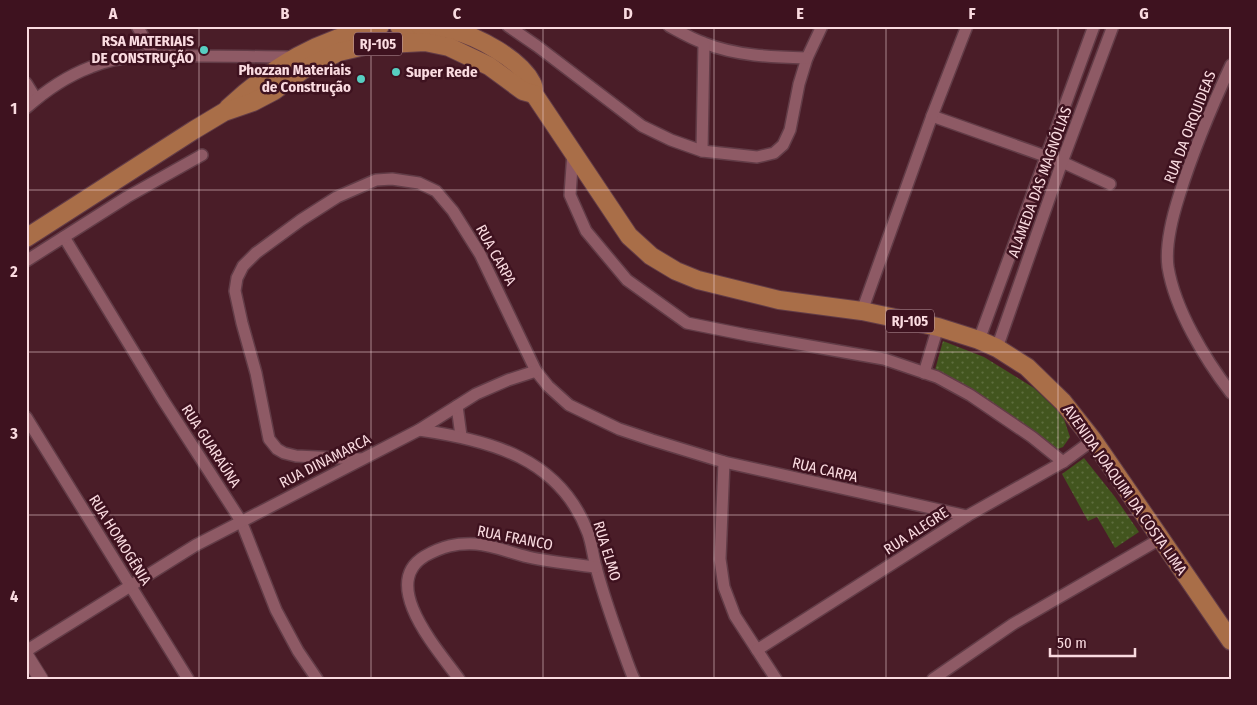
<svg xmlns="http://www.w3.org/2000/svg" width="1257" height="705" viewBox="0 0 1257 705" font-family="'Fira Sans Condensed',sans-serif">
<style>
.grass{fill:url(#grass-dots)}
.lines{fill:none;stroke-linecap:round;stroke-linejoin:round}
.minor-casing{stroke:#623c47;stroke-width:14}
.tertiary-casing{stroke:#623c47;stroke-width:16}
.primary-casing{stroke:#623c47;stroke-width:20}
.minor{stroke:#8e5a65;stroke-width:11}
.tertiary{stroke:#8e5a65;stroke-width:14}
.primary{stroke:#a96e48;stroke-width:18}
.grid{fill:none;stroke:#fadbe0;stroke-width:1;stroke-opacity:0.55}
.poi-dot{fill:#57cec1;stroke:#3e121f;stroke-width:2}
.labels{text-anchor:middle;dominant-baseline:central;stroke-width:5;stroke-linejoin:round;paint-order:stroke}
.shield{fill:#3e121f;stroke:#c29fa6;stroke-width:1}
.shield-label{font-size:14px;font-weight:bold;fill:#fadbe0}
.poi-label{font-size:15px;font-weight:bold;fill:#fadbe0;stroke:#3e121f;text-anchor:end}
.street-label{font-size:15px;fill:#fadbe0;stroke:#3e121f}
.neatline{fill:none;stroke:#fadbe0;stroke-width:2}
.grid-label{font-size:16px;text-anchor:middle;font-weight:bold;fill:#fadbe0}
</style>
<defs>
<pattern id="grass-dots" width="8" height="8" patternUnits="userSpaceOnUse" patternTransform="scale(1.25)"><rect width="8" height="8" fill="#42551e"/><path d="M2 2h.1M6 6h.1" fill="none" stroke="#5e6d3e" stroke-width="1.8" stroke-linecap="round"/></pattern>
</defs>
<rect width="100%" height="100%" fill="#4a1d28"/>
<g class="grass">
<path d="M 943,341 L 984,357 L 1034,388 L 1063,416 L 1070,437 L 1063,447 L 1055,450 L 935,370 Z"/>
<path d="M 1084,458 L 1115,497 L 1139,532 L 1115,548 L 1097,517 L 1088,521 L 1062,474 Z"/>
</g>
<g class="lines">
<g class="minor-casing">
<g id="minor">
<path d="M 137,26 L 154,55"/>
<path d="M 508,26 L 537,46 L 642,126 L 671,140 L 702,151 L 757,157 L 774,153 L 783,145 L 790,130 L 799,84 L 807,58 L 822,26"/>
<path d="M 669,26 C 680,32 692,39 704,43 C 736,56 773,57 807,58"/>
<path d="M 1231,65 C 1211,108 1193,151 1179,196 C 1172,218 1165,244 1168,267 C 1175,310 1205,359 1231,393"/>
<path d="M 26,83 L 36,99"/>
<path d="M 26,108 C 45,91 67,76 91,67 C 125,53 165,55 201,56 C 232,56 262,57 293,57"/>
<path d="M 932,116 L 1062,162 L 1110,184"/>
<path d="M 702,151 L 704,44"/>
<path d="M 573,152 L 570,195 L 586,231 L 627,280 L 687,323 L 747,335 L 884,359 L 937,377 L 970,395 L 1032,437 L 1063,462"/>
<path d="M 64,237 L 163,400 L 241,521 L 276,610 L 298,651 L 317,679"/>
<path d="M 26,261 L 127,197 L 202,155"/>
<path d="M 862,311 L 932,116 L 967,26"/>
<path d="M 979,340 L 1094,26"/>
<path d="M 997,348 L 1062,162 L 1113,26"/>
<path d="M 924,373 L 938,327"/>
<path d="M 457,406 L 461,436"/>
<path d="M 26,417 L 188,679"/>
<path d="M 419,430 C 490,440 560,458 588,533 C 592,544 593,556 596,567 C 602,591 611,616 619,639 C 624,652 628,666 634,679"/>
<path d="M 361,459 L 296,456 L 284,453 L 277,449 L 269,439 L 256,373 L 242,323 L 235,291 L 237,278 L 243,266 L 256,253 L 301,220 L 337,197 L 376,180 L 392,179 L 419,183 L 436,191 L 453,211 L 480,254 L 536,371 L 548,386 L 569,405 L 619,429 L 652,440 L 724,462 L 967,516"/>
<path d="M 724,462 L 720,559 L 724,587 L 735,616 L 776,679"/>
<path d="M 757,650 L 967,516 L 1063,462 L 1093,440"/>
<path d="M 26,651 L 196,545 L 419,430 L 476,394 L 508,380 L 536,371"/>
<path d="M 459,679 C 439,651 378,584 425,556 C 443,546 456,543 476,544 C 493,545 511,553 528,557 C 550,562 573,564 596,567"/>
<path d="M 933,679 L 1013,624 L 1160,539"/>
</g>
</g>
<g class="tertiary-casing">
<path id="tertiary" d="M 26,655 L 41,679"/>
</g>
<g class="primary-casing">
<g id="primary">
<path d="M 399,26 L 425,42"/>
<path d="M 420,26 C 430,27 441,27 451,30 C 477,36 520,59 532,83 C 534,86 534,90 534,94 L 629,236 L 651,256 L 676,271 L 698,280 L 779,300 L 862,311 L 938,327 L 979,340 L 997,348 L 1027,367 L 1063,402 L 1093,440 L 1231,641"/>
<path d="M 228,108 C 274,65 318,40 380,26"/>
<path d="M 26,238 L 194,130 L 224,112 L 253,102 L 274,91 L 303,70 L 339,52 L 369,45 L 425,42 L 449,47 L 489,66 L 523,91 L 534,94"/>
</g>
</g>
<use href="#minor" class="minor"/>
<use href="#tertiary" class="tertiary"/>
<use href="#primary" class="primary"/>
</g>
<path class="grid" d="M 199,26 L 199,679M 371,26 L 371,679M 543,26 L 543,679M 714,26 L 714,679M 886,26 L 886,679M 1058,26 L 1058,679M 26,190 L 1231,190M 26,352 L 1231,352M 26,515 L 1231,515"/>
<g class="poi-dot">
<circle cx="204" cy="50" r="5"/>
<circle cx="396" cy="72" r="5"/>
<circle cx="361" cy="79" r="5"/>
</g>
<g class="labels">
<g class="shield">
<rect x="354" y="32.5" width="48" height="23" rx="4"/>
<rect x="886" y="309.5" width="48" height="23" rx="4"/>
</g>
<g class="shield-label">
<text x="378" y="44">RJ-105</text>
<text x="910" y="321">RJ-105</text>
</g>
<g class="poi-label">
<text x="194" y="41">RSA MATERIAIS<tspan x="194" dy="17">DE CONSTRUÇÃO</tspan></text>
<text x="351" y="70">Phozzan Materiais<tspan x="351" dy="17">de Construção</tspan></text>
<text x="406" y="72" text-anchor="start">Super Rede</text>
</g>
<g class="street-label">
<text transform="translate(1190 127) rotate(-69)">RUA DA ORQUIDEAS</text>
<text transform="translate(1040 182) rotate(-70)">ALAMEDA DAS MAGNÓLIAS</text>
<text transform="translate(496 255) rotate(61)">RUA CARPA</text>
<text transform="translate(211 446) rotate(57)">RUA GUARAÚNA</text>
<text transform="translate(325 461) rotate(-27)">RUA DINAMARCA</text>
<text transform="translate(825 470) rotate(13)">RUA CARPA</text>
<text transform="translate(1125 490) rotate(55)">AVENIDA JOAQUIM DA COSTA LIMA</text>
<text transform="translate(916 531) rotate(-33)">RUA ALEGRE</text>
<text transform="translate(515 538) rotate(11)">RUA FRANCO</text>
<text transform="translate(120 540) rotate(58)">RUA HOMOGÊNIA</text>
<text transform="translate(607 551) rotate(73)">RUA ELMO</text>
</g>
</g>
<rect width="1257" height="705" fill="none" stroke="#3e121f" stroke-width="55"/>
<path d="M1050 648v8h85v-8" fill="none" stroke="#fadbe0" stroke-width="2.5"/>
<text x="1057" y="648" font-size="15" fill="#fadbe0" stroke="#3e121f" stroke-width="4" paint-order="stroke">50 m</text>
<rect x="28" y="28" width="1202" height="650" class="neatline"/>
<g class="grid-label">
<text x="113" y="19">A</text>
<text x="285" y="19">B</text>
<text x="457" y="19">C</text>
<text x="628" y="19">D</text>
<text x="800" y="19">E</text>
<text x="972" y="19">F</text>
<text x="1144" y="19">G</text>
<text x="14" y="114">1</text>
<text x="14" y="277">2</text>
<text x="14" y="439">3</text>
<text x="14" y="602">4</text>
</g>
</svg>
